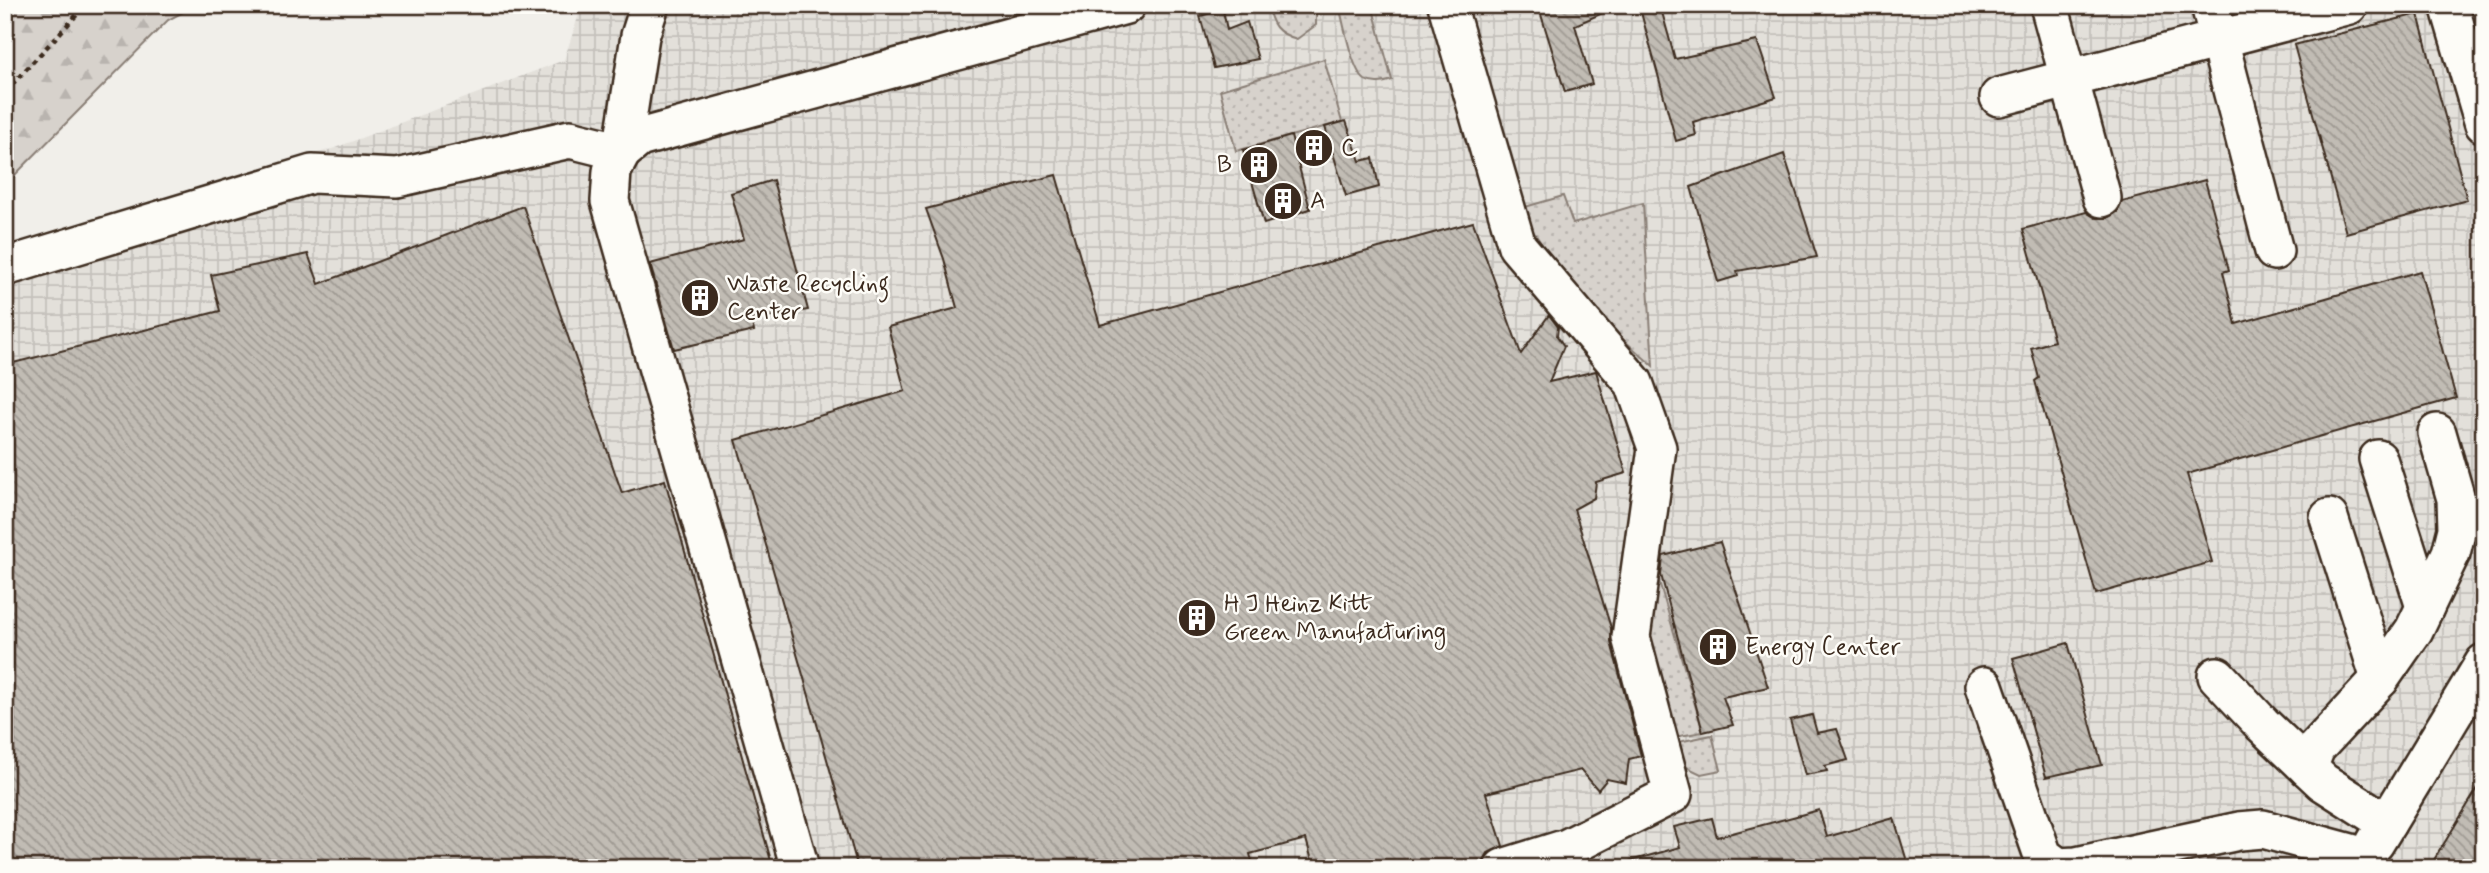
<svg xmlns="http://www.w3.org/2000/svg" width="2489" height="873" viewBox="0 0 2489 873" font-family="Mynerve,sans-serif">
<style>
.industrial{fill:url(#industrial-grid)}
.grass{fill:url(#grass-dots);stroke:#897e75;stroke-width:2}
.forest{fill:url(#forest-firs);stroke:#897e75;stroke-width:2}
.building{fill:url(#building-back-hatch);stroke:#3b2a1e;stroke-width:2}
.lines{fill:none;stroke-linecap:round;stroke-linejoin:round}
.minor-casing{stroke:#3b2a1e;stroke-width:42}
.path{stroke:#3b2a1e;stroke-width:4.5;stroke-dasharray:5 5;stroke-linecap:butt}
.minor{stroke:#fdfcf7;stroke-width:37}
.labels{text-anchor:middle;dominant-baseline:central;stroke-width:5;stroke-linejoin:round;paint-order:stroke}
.poi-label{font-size:24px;fill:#3b2a1e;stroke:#fdfcf7;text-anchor:start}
</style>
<defs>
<pattern id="industrial-grid" width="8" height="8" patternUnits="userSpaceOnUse" patternTransform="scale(1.75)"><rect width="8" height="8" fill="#e3e0da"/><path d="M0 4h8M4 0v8" fill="none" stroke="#c4c0bb"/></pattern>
<pattern id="grass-dots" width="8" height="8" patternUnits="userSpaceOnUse" patternTransform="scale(1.75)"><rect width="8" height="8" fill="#d7d2cc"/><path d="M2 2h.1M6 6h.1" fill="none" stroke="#b9b4af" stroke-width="1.8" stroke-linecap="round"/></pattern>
<pattern id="forest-firs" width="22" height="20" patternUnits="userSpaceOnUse" patternTransform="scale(1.75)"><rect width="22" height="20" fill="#d7d2cc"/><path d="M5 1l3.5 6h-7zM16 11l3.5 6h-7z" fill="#b9b4af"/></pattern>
<pattern id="building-back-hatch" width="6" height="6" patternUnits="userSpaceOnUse" patternTransform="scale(1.75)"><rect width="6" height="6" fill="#c1bcb4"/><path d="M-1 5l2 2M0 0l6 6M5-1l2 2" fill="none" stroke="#9e9992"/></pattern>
</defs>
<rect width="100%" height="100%" fill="#f1efea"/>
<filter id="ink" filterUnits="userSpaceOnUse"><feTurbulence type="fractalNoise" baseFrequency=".0143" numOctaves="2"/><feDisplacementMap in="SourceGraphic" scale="14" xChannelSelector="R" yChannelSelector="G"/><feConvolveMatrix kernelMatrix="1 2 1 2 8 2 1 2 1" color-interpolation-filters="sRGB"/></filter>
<g filter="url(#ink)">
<path class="industrial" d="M 582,5 L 2484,5 L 2484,868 L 5,868 L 5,246 L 335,148 L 564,60 Z"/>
<g class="grass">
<path d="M 1267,5 L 1316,5 L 1316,25 L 1297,39 C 1276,33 1272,25 1267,5 Z"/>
<path d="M 1339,5 L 1372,5 L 1392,80 C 1383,83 1374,85 1365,80 C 1352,71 1343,21 1339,5 Z"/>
<path d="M 1324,59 L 1342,122 L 1236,151 L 1220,90 Z"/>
<path d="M 1563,196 L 1573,224 L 1643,203 L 1653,366 L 1581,302 L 1518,209 Z"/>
<path d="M 1654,564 L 1703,732 L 1668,738 L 1643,637 Z"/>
<path d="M 1712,735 L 1721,770 L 1701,774 L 1672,760 L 1669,744 Z"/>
</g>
<path class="forest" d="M 5,5 L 196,5 L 168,20 L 5,185 Z"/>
<g class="building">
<path d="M 1538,5 L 1621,5 L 1575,25 L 1592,84 L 1565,92 Z"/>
<path d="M 1639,5 L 1660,5 L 1675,59 L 1757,41 L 1776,97 L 1693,122 L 1696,135 L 1676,141 Z"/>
<path d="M 1223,10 L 1227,30 L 1247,22 L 1258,59 L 1214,68 L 1200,16 Z"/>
<path d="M 2418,14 L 2467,200 L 2346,233 L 2294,45 Z"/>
<path d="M 1346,121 L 1360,161 L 1373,158 L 1379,187 L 1346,196 L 1325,127 Z"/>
<path d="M 1291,136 L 1310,209 L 1264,224 L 1243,150 Z"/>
<path d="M 1784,154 L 1817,257 L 1737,271 L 1738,276 L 1718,282 L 1691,187 Z"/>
<path d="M 1056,175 L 1100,325 L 1473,222 L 1521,354 L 1549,315 L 1558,327 L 1557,336 L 1564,346 L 1549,382 L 1596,371 L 1626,473 L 1596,482 L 1594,498 L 1574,509 L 1611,628 L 1611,642 L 1641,756 L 1629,759 L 1626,783 L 1607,779 L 1598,790 L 1581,770 L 1486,793 L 1503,846 L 1488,853 L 1483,862 L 1462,868 L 1314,868 L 1306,839 L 1250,854 L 1254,868 L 858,868 L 736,440 L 905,391 L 888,327 L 957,308 L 944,259 L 926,209 Z"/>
<path d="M 773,180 L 808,310 L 751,320 L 754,331 L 674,349 L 650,264 L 744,239 L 731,193 Z"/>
<path d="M 2205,180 L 2229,270 L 2223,272 L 2236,324 L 2420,271 L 2456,398 L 2187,474 L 2212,562 L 2096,594 L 2035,381 L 2039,378 L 2031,348 L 2054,341 L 2023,229 L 2086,212 L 2096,218 L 2107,218 L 2117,212 L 2122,202 Z"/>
<path d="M 523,206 L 622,493 L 665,480 L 773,868 L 5,868 L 5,365 L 220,311 L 211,275 L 308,254 L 319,284 Z"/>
<path d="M 1720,542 L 1768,687 L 1723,697 L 1733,725 L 1703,732 L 1661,575 L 1663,556 Z"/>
<path d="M 2068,643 L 2102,765 L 2046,777 L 2013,658 Z"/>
<path d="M 1812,715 L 1817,733 L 1837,729 L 1848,760 L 1825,766 L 1827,771 L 1805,775 L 1790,720 Z"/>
<path d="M 2484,778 L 2484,868 L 2429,868 Z"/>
<path d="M 1819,810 L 1827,837 L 1894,818 L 1909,868 L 1631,868 L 1630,861 L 1680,847 L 1674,827 L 1712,818 L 1717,837 Z"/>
</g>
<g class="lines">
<g class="minor-casing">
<g id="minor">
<path d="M 650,5 L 640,36 L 622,152 L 612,171 L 610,201 L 800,868"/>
<path d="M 1447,5 L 1517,246 L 1634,383 L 1657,448 L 1631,637 L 1673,794 L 1567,848 L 1503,868"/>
<path d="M 2049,5 L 2102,198"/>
<path d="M 2210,5 L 2274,251"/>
<path d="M 2449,5 L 2484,124"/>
<path d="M 1999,97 L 2349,5"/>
<path d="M 622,152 L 639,138 L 1126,5"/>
<path d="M 5,267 L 312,174 L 397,178 L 570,139 L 622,152"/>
<path d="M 2378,459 L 2425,607"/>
<path d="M 2329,518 L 2380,679"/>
<path d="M 2217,676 L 2262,724 L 2308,768"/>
<path d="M 1984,686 L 2043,856 L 2058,867 L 2076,866 L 2239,831 L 2263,829 L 2366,857"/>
<path d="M 2387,823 L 2323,782 L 2308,768 L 2316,748 L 2380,679 L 2414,630 L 2451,553 L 2457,529 L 2456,499 L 2437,433"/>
<path d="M 2375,843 L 2484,663"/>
</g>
</g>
<g class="path">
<path d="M 1198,7 L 1203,5"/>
<path d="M 5,92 L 86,5"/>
</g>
<use href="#minor" class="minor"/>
</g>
</g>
<defs>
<g id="building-disc" transform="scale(2.0125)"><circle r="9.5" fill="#3b2a1e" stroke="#fdfcf7"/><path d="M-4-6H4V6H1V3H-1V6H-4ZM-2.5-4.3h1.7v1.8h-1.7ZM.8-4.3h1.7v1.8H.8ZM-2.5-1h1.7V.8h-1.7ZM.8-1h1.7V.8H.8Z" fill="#fff"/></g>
</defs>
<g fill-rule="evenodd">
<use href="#building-disc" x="1314" y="148"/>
<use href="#building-disc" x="1259" y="165"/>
<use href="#building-disc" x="1283" y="201"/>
<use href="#building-disc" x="700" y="298"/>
<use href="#building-disc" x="1197" y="618"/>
<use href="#building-disc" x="1718" y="647"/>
</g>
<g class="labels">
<g class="poi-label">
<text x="1341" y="148">C</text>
<text x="1232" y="165" text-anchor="end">B</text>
<text x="1310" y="201">A</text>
<text x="727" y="284">Waste Recycling<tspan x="727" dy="28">Center</tspan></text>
<text x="1224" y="604">H J Heinz Kitt<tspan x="1224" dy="28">Green Manufacturing</tspan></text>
<text x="1745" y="647">Energy Center</text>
</g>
</g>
<rect width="2489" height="873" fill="none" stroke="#fdfcf7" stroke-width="28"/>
<rect x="14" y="14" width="2461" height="845" fill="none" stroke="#3b2a1e" stroke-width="2.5" filter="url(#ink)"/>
</svg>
